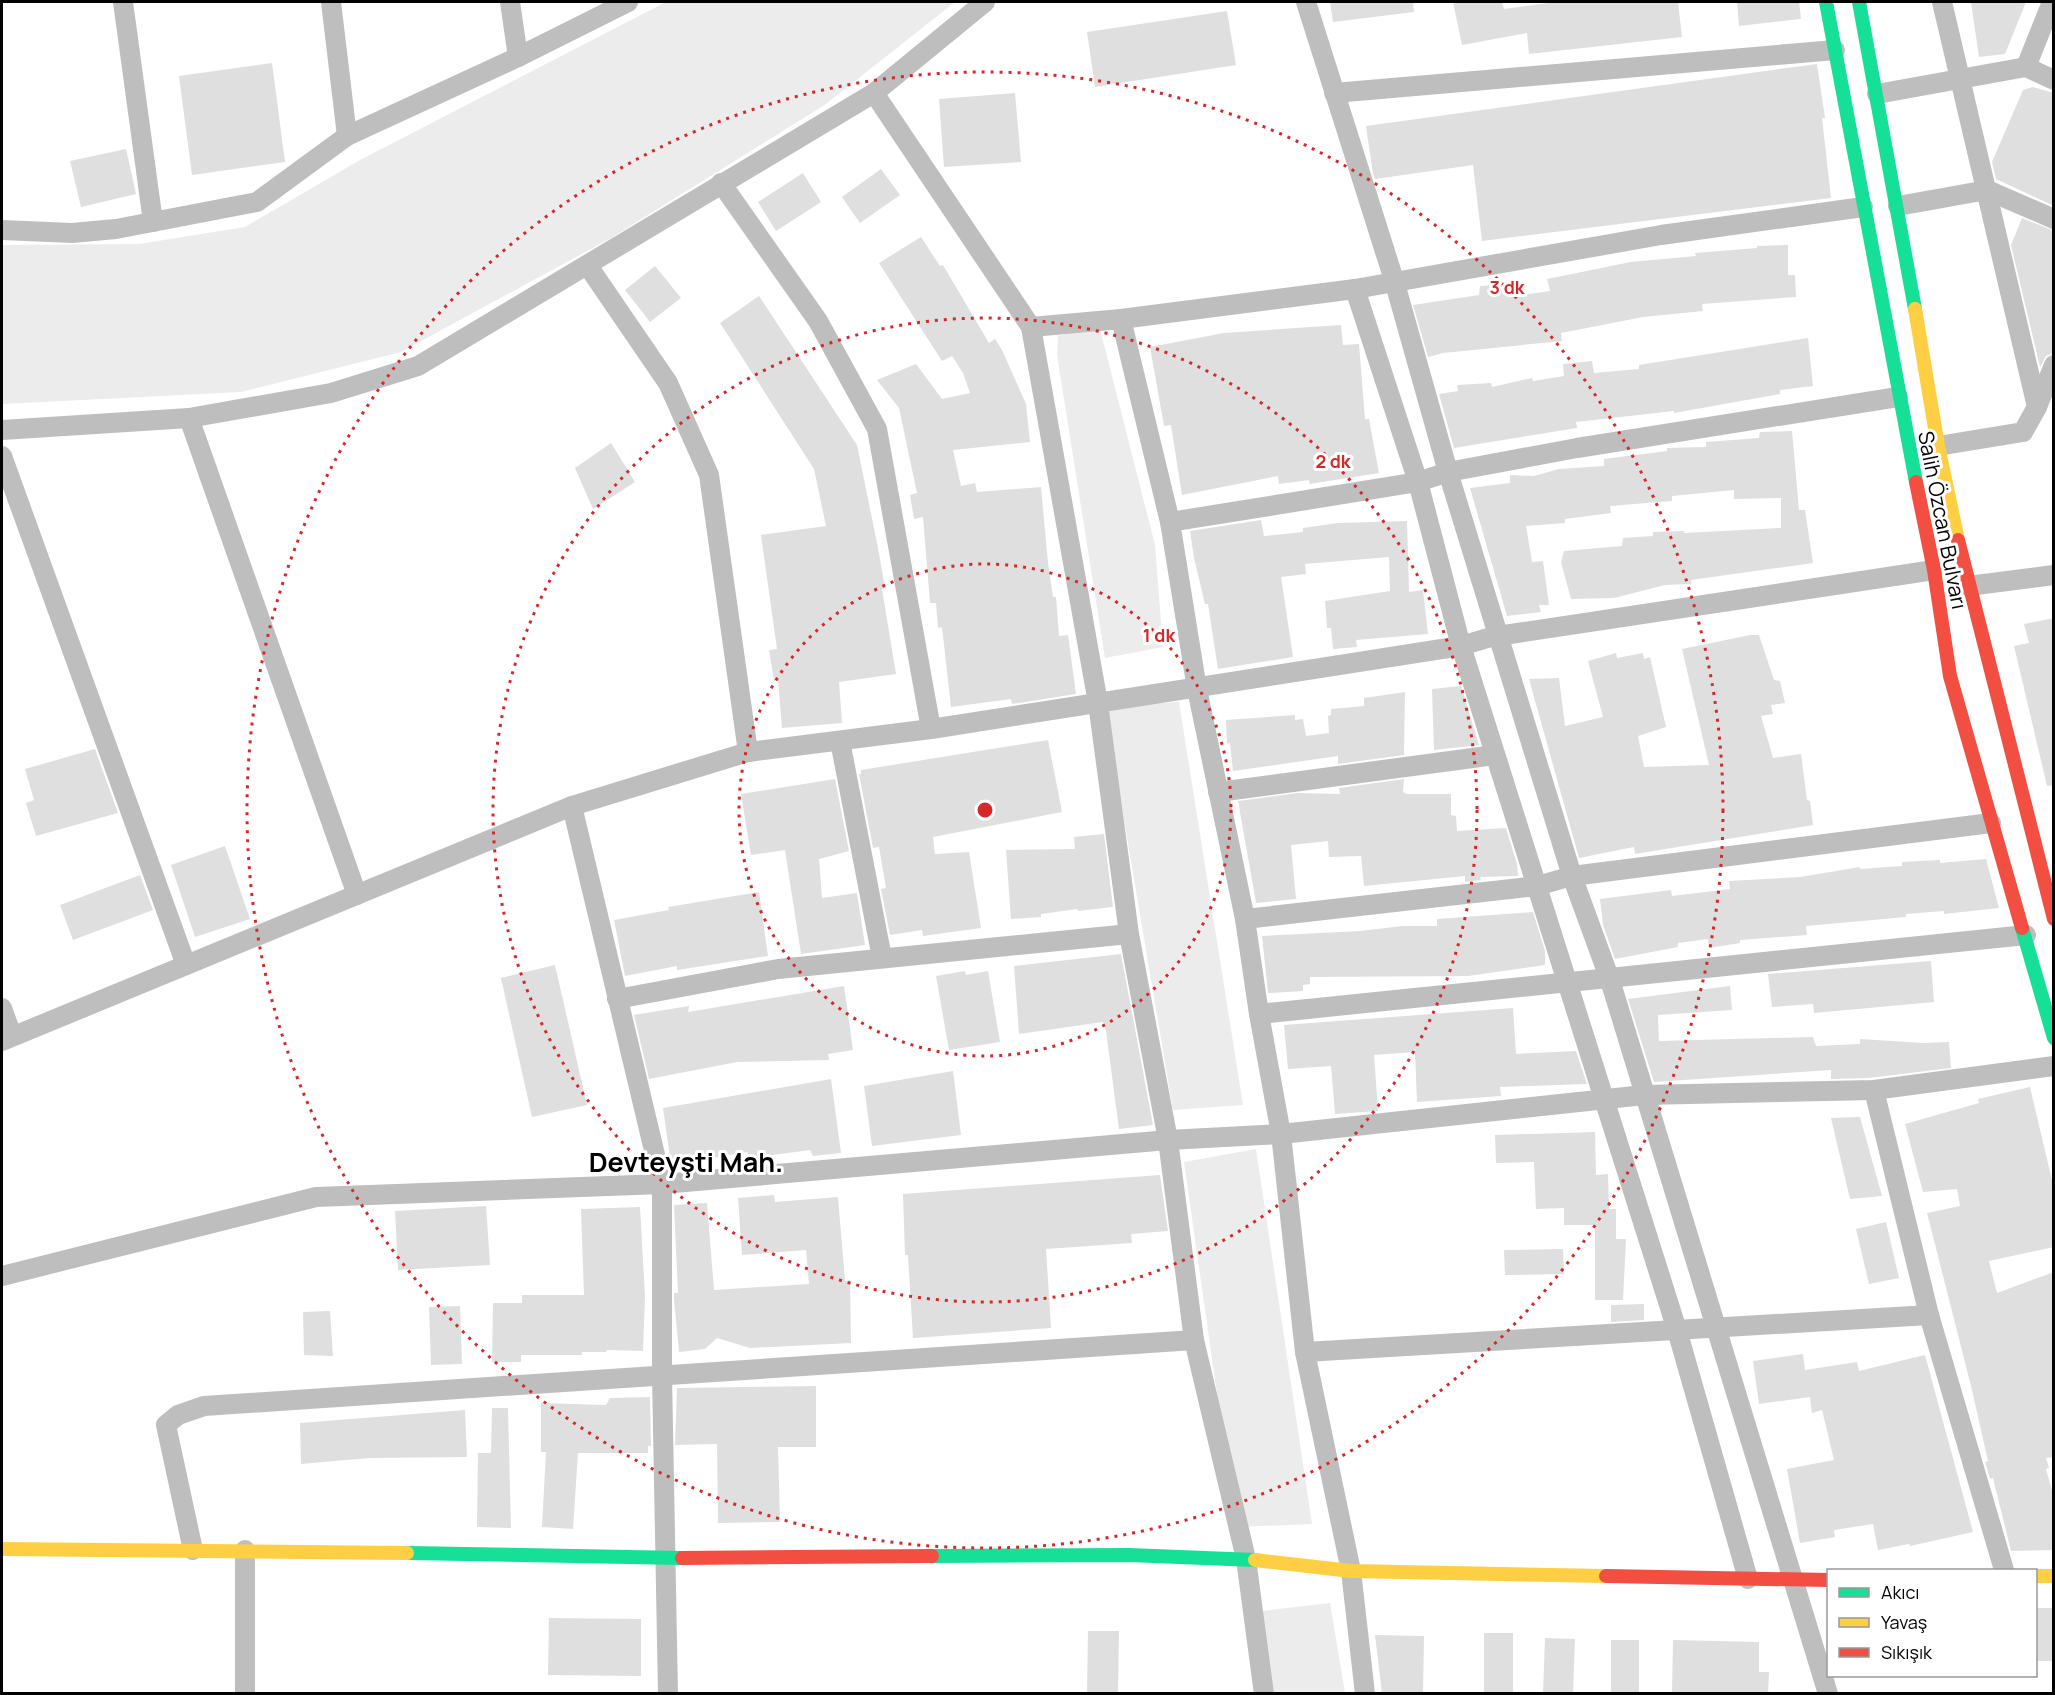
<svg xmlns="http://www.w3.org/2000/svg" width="2055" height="1695" viewBox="0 0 2055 1695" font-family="Manrope,sans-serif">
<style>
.green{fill:#ececec}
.building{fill:#dfdfdf}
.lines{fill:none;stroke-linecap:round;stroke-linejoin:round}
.street{stroke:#bebebe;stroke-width:20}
.fast{stroke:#16e098;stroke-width:14}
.slow{stroke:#ffcf43;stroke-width:14}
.jam{stroke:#f24e42;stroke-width:14}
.ring{fill:none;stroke:#d62828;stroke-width:3;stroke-dasharray:3 6}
.labels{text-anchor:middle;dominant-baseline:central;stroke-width:6;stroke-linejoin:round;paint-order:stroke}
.street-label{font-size:21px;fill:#000;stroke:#fff}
.district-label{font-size:27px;font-weight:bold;fill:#000;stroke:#fff}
.centre{fill:#d62828;stroke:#fff;stroke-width:3}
.ring-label{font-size:18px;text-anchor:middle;font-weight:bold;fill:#d62828;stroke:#fff;stroke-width:6;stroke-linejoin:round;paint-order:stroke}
</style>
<rect width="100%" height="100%" fill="#fff"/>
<g class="green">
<path d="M 666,2 L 955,2 L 826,104 L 611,238 L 401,352 L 241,392 L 2,404 L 2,245 L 139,244 L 245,227 L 360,160 Z"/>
<path d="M 1099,325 L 1155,545 L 1163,647 L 1105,658 L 1057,355 L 1058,336 Z"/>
<path d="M 1179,702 L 1243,1105 L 1173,1110 L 1107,719 L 1110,709 L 1124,705 Z"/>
<path d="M 1256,1149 L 1312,1524 L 1236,1527 L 1184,1162 Z"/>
<path d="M 1330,1603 L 1345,1693 L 1266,1693 L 1254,1612 Z"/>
</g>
<g class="building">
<path d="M 1330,2 L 1413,2 L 1414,12 L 1333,22 Z"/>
<path d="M 1453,2 L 1502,2 L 1504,9 L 1556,2 L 1678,2 L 1682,37 L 1529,54 L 1527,33 L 1462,45 Z"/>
<path d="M 1737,2 L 1799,2 L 1801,19 L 1739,26 Z"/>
<path d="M 1971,2 L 2026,2 L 2005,54 L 1979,57 Z"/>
<path d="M 1227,11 L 1236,65 L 1095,87 L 1087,32 Z"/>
<path d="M 272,63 L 285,162 L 192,175 L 179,76 Z"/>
<path d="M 1817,64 L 1825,118 L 1822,118 L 1831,198 L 1482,241 L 1473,165 L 1375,179 L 1373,174 L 1366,126 Z"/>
<path d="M 2033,87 L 2054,93 L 2054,206 L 1996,179 L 1992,162 L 2023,90 Z"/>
<path d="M 1015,93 L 1021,162 L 944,167 L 939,99 Z"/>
<path d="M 126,149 L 136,194 L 81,207 L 70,161 Z"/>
<path d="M 881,169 L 900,195 L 860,223 L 842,197 Z"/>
<path d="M 803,173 L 821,202 L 776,231 L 758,202 Z"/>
<path d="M 2022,218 L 2054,231 L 2054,353 L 2046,356 L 2040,367 L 2011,245 Z"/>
<path d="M 921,237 L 940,266 L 943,265 L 989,343 L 995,339 L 1002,350 L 1026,404 L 1030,442 L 953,450 L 961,486 L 975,483 L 977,492 L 1041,487 L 1048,563 L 1053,597 L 1056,597 L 1059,636 L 1068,635 L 1076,694 L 1012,704 L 1011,699 L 951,707 L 942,627 L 938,628 L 936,603 L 930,603 L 923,517 L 914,519 L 910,495 L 917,493 L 899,408 L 877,380 L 916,364 L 942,399 L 970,393 L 963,373 L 952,356 L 942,361 L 879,263 Z"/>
<path d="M 1788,245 L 1788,275 L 1795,275 L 1796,297 L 1702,304 L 1703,311 L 1643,317 L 1561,333 L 1562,341 L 1443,353 L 1428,357 L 1413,305 L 1479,295 L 1480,286 L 1508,284 L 1509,297 L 1550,291 L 1547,279 L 1631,262 L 1696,256 L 1695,253 L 1757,248 L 1757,246 Z"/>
<path d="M 655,266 L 681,298 L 650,322 L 625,290 Z"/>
<path d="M 759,296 L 857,445 L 878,548 L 885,588 L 882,589 L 896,674 L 839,682 L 842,723 L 782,728 L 778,680 L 774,681 L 769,650 L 777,649 L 761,535 L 826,526 L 814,469 L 720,323 Z"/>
<path d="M 1341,325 L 1343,345 L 1359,344 L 1365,419 L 1369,419 L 1379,473 L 1310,484 L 1309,480 L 1279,484 L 1278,476 L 1182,495 L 1171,425 L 1164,426 L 1150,347 L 1224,333 Z"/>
<path d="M 1808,338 L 1813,386 L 1780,390 L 1780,394 L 1674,413 L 1674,411 L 1576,422 L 1577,428 L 1454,448 L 1439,394 L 1458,391 L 1457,385 L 1491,383 L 1492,387 L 1532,378 L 1533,381 L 1564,376 L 1563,364 L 1592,361 L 1594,373 L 1639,369 L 1639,365 Z"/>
<path d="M 1792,431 L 1799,510 L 1805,510 L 1813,563 L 1691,580 L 1691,584 L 1665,585 L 1614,598 L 1571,599 L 1561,562 L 1564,551 L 1622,546 L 1623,538 L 1653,536 L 1653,532 L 1684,531 L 1684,533 L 1781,528 L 1781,498 L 1734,499 L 1734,490 L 1672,496 L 1672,501 L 1610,506 L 1611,513 L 1565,519 L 1565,523 L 1526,526 L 1532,562 L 1543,561 L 1549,605 L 1539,605 L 1541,612 L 1507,616 L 1470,488 L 1510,483 L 1510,475 L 1534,476 L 1559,469 L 1604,466 L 1604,459 L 1667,451 L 1667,448 L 1706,447 L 1706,442 L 1759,438 L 1760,432 Z"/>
<path d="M 611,443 L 635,482 L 593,509 L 575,468 Z"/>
<path d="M 1261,520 L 1264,536 L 1303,532 L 1303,528 L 1338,523 L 1407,521 L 1409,592 L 1423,590 L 1428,634 L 1356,640 L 1357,647 L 1333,649 L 1331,628 L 1327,628 L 1325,601 L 1390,591 L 1389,557 L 1305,564 L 1306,574 L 1281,577 L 1293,657 L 1218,669 L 1208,604 L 1205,604 L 1194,558 L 1190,531 Z"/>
<path d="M 2054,618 L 2054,785 L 2047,786 L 2014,646 L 2029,643 L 2024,624 Z"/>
<path d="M 1750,635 L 1759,635 L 1774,680 L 1780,681 L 1785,703 L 1771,705 L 1773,714 L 1761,716 L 1773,758 L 1801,754 L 1807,800 L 1810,801 L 1813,825 L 1635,854 L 1634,847 L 1579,858 L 1529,679 L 1559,678 L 1565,726 L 1603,717 L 1588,661 L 1616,653 L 1617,658 L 1643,653 L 1644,659 L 1650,657 L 1666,727 L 1638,736 L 1644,767 L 1709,765 L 1682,649 Z"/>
<path d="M 1461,686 L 1479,745 L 1434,750 L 1432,689 Z"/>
<path d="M 1405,692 L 1404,755 L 1338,764 L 1338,756 L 1233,771 L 1230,743 L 1227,744 L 1226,720 L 1295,715 L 1295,720 L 1303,719 L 1306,736 L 1329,733 L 1328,716 L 1331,715 L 1331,709 L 1364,706 L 1364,698 Z"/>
<path d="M 1048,740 L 1062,812 L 933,837 L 935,854 L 969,852 L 981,928 L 923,936 L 922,930 L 890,935 L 881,889 L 886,888 L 879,847 L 873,848 L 859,774 L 861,774 L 861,770 Z"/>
<path d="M 95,749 L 118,813 L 36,836 L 26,803 L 34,800 L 25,769 Z"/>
<path d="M 835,779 L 849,851 L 819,859 L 822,898 L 857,893 L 865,945 L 801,954 L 785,850 L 751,855 L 741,794 Z"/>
<path d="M 1404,779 L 1403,792 L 1407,794 L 1451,794 L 1451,815 L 1456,816 L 1457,831 L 1506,828 L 1517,864 L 1518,876 L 1480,877 L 1481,880 L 1465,882 L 1465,876 L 1364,886 L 1361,856 L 1329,857 L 1328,841 L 1291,845 L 1296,899 L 1256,903 L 1238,801 L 1298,793 L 1340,794 L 1339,788 Z"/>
<path d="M 1104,834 L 1113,907 L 1078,911 L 1077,909 L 1041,914 L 1041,917 L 1011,919 L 1006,850 L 1075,849 L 1074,837 Z"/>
<path d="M 225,846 L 250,919 L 195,937 L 171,865 Z"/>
<path d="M 1986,859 L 1999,908 L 1944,914 L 1944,911 L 1906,914 L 1906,917 L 1806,926 L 1807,935 L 1740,940 L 1740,943 L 1709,948 L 1708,939 L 1678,943 L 1678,947 L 1615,959 L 1603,925 L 1600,899 L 1671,890 L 1672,896 L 1730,889 L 1729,881 L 1800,877 L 1860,867 L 1860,869 L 1902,866 L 1902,862 L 1940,860 L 1940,863 Z"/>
<path d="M 140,875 L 153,910 L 73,940 L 60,905 Z"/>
<path d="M 759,892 L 768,956 L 677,970 L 677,966 L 625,976 L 614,920 L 669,910 L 668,907 Z"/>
<path d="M 1533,912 L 1545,951 L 1545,965 L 1468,976 L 1310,977 L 1310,984 L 1303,985 L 1303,991 L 1268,993 L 1262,936 L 1360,931 L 1403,926 L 1437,926 L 1437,919 Z"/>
<path d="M 1121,954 L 1153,1125 L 1119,1129 L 1106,1031 L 1103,1022 L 1019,1034 L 1014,966 Z"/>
<path d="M 1931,961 L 1934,1002 L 1814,1013 L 1813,1004 L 1772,1007 L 1768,974 Z"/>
<path d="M 555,965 L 587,1105 L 532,1117 L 501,978 Z"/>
<path d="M 965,971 L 966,975 L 988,971 L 1000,1042 L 949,1050 L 936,976 Z"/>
<path d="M 844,986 L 853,1050 L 828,1054 L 829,1060 L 737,1062 L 649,1079 L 634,1015 L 689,1006 L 688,1012 Z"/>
<path d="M 1730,986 L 1732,1010 L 1658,1015 L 1659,1041 L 1813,1037 L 1816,1046 L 1860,1044 L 1860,1039 L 1924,1043 L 1949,1042 L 1951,1068 L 1869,1078 L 1831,1079 L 1831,1070 L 1654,1082 L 1628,999 Z"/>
<path d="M 1513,1008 L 1516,1054 L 1576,1051 L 1587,1084 L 1500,1087 L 1501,1096 L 1417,1102 L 1415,1052 L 1374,1055 L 1378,1111 L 1335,1114 L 1331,1066 L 1288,1069 L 1284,1025 Z"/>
<path d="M 953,1071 L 961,1135 L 872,1146 L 864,1086 Z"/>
<path d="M 831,1079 L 841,1153 L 813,1156 L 810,1150 L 750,1158 L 747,1152 L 671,1165 L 663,1108 Z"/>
<path d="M 2030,1087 L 2054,1189 L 2054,1247 L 1989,1261 L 1997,1293 L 2054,1272 L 2054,1457 L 2046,1458 L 2049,1468 L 2046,1469 L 2054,1498 L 2054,1550 L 2011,1551 L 1993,1478 L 1990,1479 L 1985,1462 L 1988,1461 L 1971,1386 L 1927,1213 L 1960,1206 L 1957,1189 L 1923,1192 L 1905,1124 L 1979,1103 L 1978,1099 Z"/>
<path d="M 1860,1117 L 1882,1196 L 1850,1199 L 1831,1118 Z"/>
<path d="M 1595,1132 L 1596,1175 L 1608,1174 L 1609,1209 L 1616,1209 L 1616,1239 L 1626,1239 L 1623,1300 L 1595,1300 L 1595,1225 L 1564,1225 L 1564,1208 L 1536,1209 L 1534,1162 L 1496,1163 L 1495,1135 Z"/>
<path d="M 1160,1175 L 1168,1231 L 1131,1234 L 1132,1243 L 1046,1249 L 1051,1328 L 913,1338 L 908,1255 L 905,1255 L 903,1194 Z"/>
<path d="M 774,1195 L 775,1202 L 838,1197 L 845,1281 L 850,1280 L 851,1343 L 750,1348 L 717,1338 L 705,1349 L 679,1352 L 674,1300 L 674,1293 L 678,1293 L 674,1205 L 707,1203 L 714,1290 L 809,1284 L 806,1250 L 742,1255 L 738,1198 Z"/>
<path d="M 486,1206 L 490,1265 L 398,1270 L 395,1211 Z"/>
<path d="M 640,1207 L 645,1296 L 643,1351 L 607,1350 L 606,1352 L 582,1352 L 582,1355 L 521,1355 L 521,1362 L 492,1362 L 493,1303 L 522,1303 L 522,1295 L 584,1295 L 581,1209 Z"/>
<path d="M 1886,1222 L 1899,1278 L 1869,1284 L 1856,1229 Z"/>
<path d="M 1563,1249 L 1564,1274 L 1505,1275 L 1504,1250 Z"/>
<path d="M 1644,1304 L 1644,1320 L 1611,1322 L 1611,1305 Z"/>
<path d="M 460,1306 L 462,1364 L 431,1365 L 429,1307 Z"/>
<path d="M 330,1311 L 333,1356 L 304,1355 L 303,1312 Z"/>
<path d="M 1803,1354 L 1805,1370 L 1857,1362 L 1859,1371 L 1925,1355 L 1973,1532 L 1910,1546 L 1909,1544 L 1878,1550 L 1873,1524 L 1834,1530 L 1835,1537 L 1800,1543 L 1787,1469 L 1834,1460 L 1822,1410 L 1812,1413 L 1810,1397 L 1759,1404 L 1753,1361 Z"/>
<path d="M 816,1386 L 816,1447 L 778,1447 L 780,1522 L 718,1523 L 717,1444 L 675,1445 L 677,1388 Z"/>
<path d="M 650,1397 L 651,1446 L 648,1446 L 648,1453 L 578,1453 L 573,1529 L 542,1527 L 546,1452 L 541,1452 L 541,1403 L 606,1405 L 610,1398 Z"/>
<path d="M 492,1408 L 508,1408 L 511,1528 L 477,1527 L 478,1453 L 491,1453 Z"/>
<path d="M 465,1410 L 467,1457 L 369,1458 L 301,1464 L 300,1423 Z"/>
<rect x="2036" y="1608" width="18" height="53"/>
<path d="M 549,1618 L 641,1619 L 641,1676 L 548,1675 Z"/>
<path d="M 1088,1631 L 1119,1631 L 1118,1692 L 1087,1692 Z"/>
<rect x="1484" y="1633" width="29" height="61"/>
<path d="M 1375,1635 L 1424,1636 L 1423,1694 L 1382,1694 Z"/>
<path d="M 1545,1638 L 1575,1639 L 1573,1694 L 1543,1694 Z"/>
<rect x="1611" y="1640" width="28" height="54"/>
<path d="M 1673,1640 L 1759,1642 L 1759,1672 L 1769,1672 L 1768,1694 L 1672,1692 Z"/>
</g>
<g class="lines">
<g class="street">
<path d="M 123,2 L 153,222"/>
<path d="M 331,2 L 347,136"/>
<path d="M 510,2 L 518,57"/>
<path d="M 1306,2 L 1394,280 L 1448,472 L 1572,876 L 1610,980 L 1828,1694"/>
<path d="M 2052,2 L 2026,67 L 2054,80"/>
<path d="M 874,93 L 1031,327 L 1098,703 L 1129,934 L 1168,1140 L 1194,1340 L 1246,1559 L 1264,1694"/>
<path d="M 1334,93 L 1835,50"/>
<path d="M 1877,94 L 2026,67"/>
<path d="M 721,183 L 818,321 L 877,429 L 931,729"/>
<path d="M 1898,206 L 1987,190 L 2054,219"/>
<path d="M 2,230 L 72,233 L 116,229 L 257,202 L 347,136 L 518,57 L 628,2"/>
<path d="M 588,266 L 668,383 L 709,475 L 748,752"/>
<path d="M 1355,289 L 1418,482 L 1461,646 L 1677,1330 L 1748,1579"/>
<path d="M 1121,319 L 1170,522 L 1197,689 L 1245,919 L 1259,1014 L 1281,1134 L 1305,1352 L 1351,1571 L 1365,1694"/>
<path d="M 1031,327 L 1121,319 L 1355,289 L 1661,235 L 1863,207"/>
<path d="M 2037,407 L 2054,365"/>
<path d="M 189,418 L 357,895"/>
<path d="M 2,430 L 189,418 L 331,393 L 418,366 L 874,93 L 985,2"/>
<path d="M 1938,446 L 2023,432 L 2037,407 L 1942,2"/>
<path d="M 2,456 L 186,965"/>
<path d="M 1170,522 L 1418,482 L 1448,472 L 1577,448 L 1898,397"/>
<path d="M 1968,586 L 2054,575"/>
<path d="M 840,741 L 882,958"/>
<path d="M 1218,792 L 1495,755"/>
<path d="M 572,806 L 662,1184 L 662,1375 L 668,1694"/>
<path d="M 1245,919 L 1537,886 L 1572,876 L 1991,823"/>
<path d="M 617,999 L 778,969 L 1129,934"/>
<path d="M 2,1008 L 12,1036"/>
<path d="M 1259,1014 L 2026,935"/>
<path d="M 2,1041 L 572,806 L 748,752 L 931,729 L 1461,646 L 1491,637 L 1934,570"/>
<path d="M 1874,1090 L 1929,1315 L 2004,1570"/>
<path d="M 2,1276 L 316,1197 L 662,1184 L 1168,1140 L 1281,1134 L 1644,1095 L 1874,1090 L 2054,1066"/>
<path d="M 1305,1352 L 1929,1315"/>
<path d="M 193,1550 L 166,1425 L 178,1415 L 204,1406 L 1194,1340"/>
<path d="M 245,1550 L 245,1694"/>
</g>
<g class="fast">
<path d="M 1826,2 L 1916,482"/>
<path d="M 1859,2 L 1915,309"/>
<path d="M 2022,928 L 2054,1038"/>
<path d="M 407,1553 L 682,1558"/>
<path d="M 932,1556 L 1129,1555 L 1255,1560"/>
</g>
<g class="slow">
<path d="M 1915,309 L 1938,446 L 1958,540"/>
<path d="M 2,1549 L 407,1553"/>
<path d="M 1255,1560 L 1351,1571 L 1606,1576"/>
<path d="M 2036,1576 L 2054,1576"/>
</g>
<g class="jam">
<path d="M 1916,482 L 1934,570 L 1950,676 L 2022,928"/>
<path d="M 1958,540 L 2054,919"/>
<path d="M 682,1558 L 932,1556"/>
<path d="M 1606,1576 L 1828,1580"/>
</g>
</g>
<g class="ring">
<circle cx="985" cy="810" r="246"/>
<circle cx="985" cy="810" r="492"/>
<circle cx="985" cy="810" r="738"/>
</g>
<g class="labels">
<g class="street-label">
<text transform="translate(1943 520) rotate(79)">Salih Özcan Bulvarı</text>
</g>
<g class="district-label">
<text x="686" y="1161">Devteyşti Mah.</text>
</g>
</g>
<circle cx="985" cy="810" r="9" class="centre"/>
<g class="ring-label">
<text x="1507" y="294">3 dk</text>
<text x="1333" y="468">2 dk</text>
<text x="1159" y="642">1 dk</text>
</g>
<rect width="2055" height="1695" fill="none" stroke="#000000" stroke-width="6"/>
<rect x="1827" y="1569" width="210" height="108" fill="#ffffff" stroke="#999999" stroke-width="1.5"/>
<rect x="1839" y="1588" width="30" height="9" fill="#16e098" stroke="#999999" stroke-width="1.5"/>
<text x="1881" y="1599" font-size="18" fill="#000000">Akıcı</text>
<rect x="1839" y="1618" width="30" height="9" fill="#ffcf43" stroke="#999999" stroke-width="1.5"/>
<text x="1881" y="1629" font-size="18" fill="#000000">Yavaş</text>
<rect x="1839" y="1648" width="30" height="9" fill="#f24e42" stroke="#999999" stroke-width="1.5"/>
<text x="1881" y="1659" font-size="18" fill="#000000">Sıkışık</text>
</svg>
